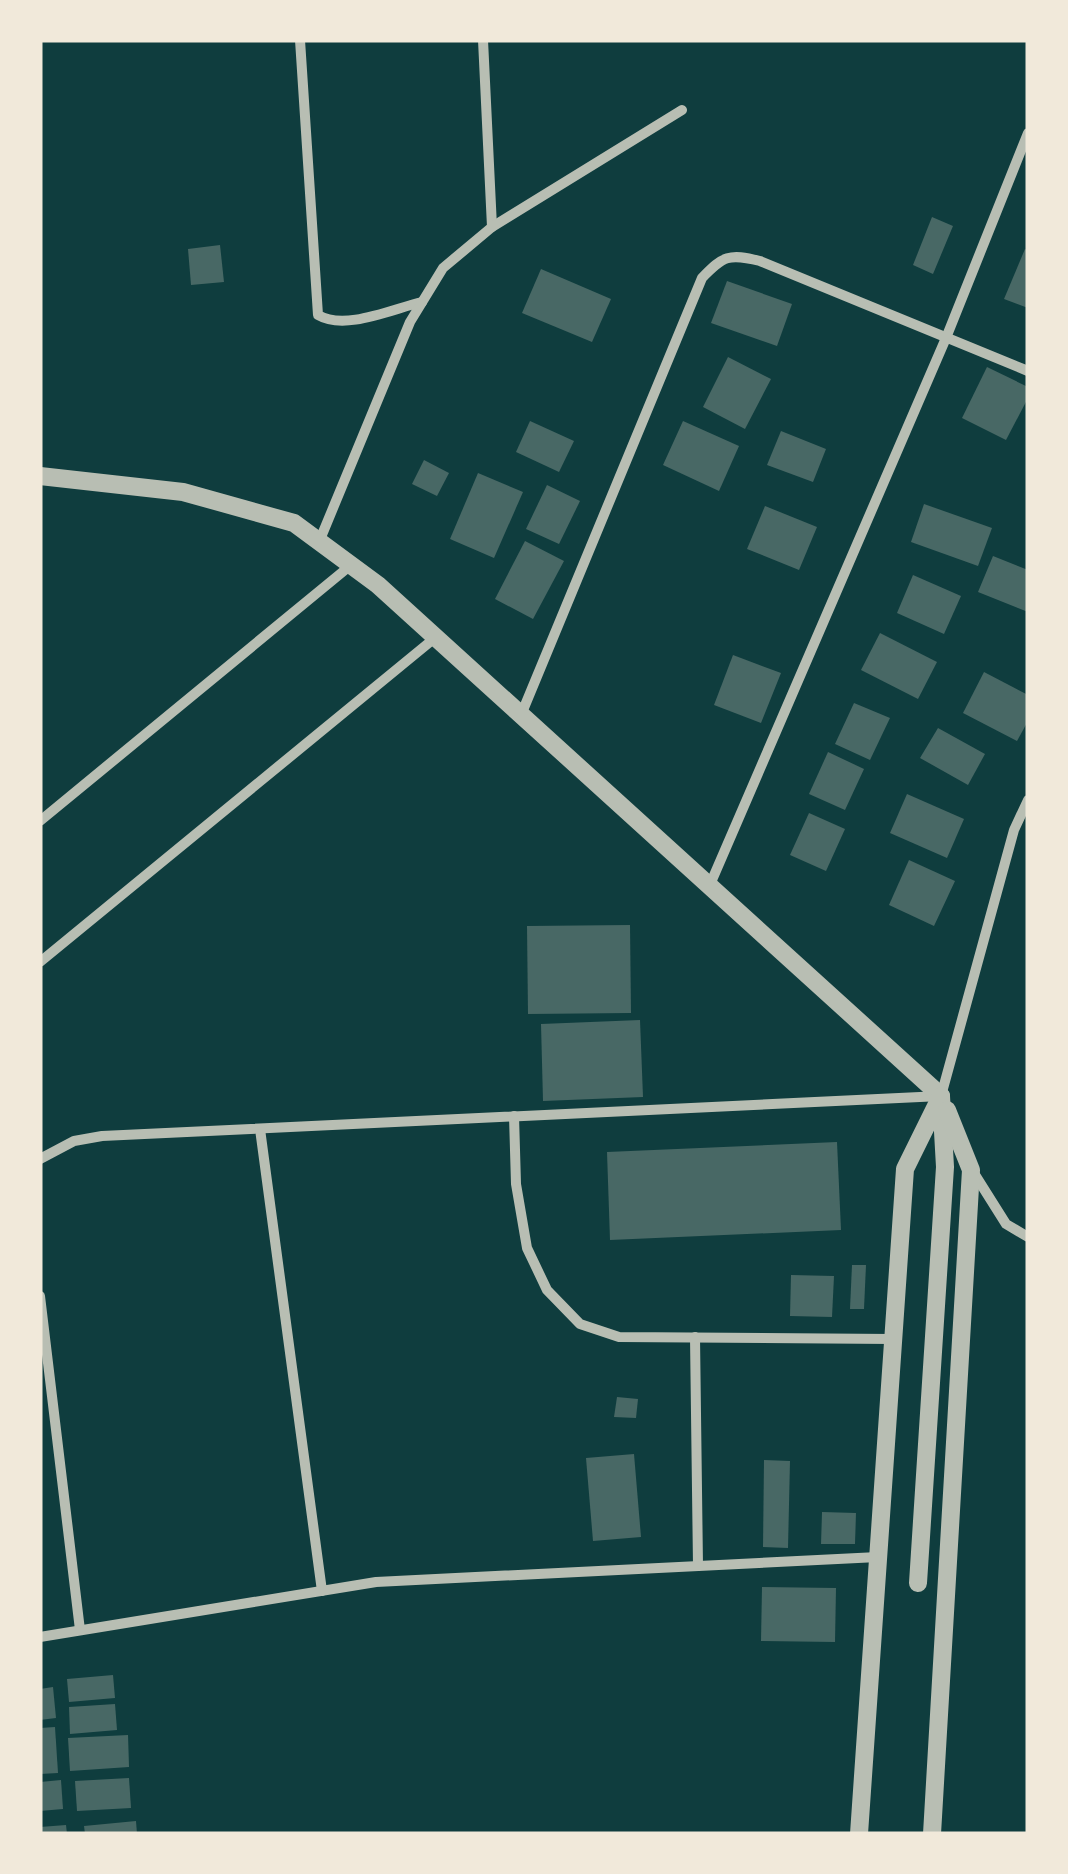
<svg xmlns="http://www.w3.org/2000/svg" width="1068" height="1874" viewBox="0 0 1068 1874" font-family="Montserrat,sans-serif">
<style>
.building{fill:#486865}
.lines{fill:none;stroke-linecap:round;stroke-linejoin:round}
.minor{stroke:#b8beb3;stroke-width:10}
.tertiary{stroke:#b8beb3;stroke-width:18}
</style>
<rect width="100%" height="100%" fill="#0f3d3e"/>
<g class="building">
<path d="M 932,217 L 953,226 L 933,274 L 913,265 Z"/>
<path d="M 220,245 L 224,282 L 191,285 L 188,249 Z"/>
<path d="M 1025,249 L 1028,251 L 1028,308 L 1004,299 Z"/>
<path d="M 541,269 L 611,299 L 592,342 L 522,313 Z"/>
<path d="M 727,281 L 792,304 L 777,346 L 711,323 Z"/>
<path d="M 728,357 L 771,379 L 745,429 L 703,407 Z"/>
<path d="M 987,367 L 1028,387 L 1028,398 L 1006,440 L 962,418 Z"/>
<path d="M 530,421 L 574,441 L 559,472 L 516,452 Z"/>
<path d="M 683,421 L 739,446 L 719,491 L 663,465 Z"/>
<path d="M 781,431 L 826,449 L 813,482 L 767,465 Z"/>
<path d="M 424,460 L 449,473 L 437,496 L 412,484 Z"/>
<path d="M 478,473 L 523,492 L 494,558 L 450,539 Z"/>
<path d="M 547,485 L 580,501 L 559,544 L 526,529 Z"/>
<path d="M 924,504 L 992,528 L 978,566 L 911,542 Z"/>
<path d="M 765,506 L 817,527 L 799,570 L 747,549 Z"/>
<path d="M 525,541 L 564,561 L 533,619 L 495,599 Z"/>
<path d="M 993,556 L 1028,570 L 1028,612 L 978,592 Z"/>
<path d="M 913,575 L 961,596 L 944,634 L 897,613 Z"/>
<path d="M 880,633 L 937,662 L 918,699 L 861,670 Z"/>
<path d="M 733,655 L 781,673 L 761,723 L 714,705 Z"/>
<path d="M 984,672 L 1028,695 L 1028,721 L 1017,741 L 963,713 Z"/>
<path d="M 854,703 L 890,718 L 870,760 L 835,744 Z"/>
<path d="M 938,728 L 985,754 L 968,785 L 920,758 Z"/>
<path d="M 828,752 L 864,769 L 845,810 L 809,794 Z"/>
<path d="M 907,794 L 964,819 L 947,858 L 890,833 Z"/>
<path d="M 809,813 L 845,829 L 826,871 L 790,855 Z"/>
<path d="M 909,860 L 955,881 L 934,926 L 889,905 Z"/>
<path d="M 630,925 L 631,1013 L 528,1014 L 527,926 Z"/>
<path d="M 640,1020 L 643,1097 L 543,1101 L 541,1024 Z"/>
<path d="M 837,1142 L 841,1230 L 610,1240 L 607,1152 Z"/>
<path d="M 852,1265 L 866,1265 L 864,1309 L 850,1309 Z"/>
<path d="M 791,1275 L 834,1276 L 832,1317 L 790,1316 Z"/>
<path d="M 617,1397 L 638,1399 L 636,1418 L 614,1417 Z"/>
<path d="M 634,1454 L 641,1537 L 593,1541 L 586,1458 Z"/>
<path d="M 764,1460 L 790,1461 L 788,1548 L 763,1547 Z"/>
<path d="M 822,1512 L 856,1513 L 855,1544 L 821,1544 Z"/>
<path d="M 762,1587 L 836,1588 L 835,1642 L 761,1641 Z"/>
<path d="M 113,1675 L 115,1698 L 69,1702 L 67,1679 Z"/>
<path d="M 53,1687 L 56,1718 L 40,1720 L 40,1689 Z"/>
<path d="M 115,1704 L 117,1730 L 70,1734 L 69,1707 Z"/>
<path d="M 55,1727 L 58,1773 L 40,1774 L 40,1728 Z"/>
<path d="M 128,1735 L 129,1767 L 70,1771 L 68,1738 Z"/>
<path d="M 129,1778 L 131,1808 L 77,1811 L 75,1781 Z"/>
<path d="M 61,1780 L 63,1809 L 40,1811 L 40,1782 Z"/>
<path d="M 136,1821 L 137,1834 L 85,1834 L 84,1826 Z"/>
<path d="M 66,1825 L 67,1834 L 40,1834 L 40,1827 Z"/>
</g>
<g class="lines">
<g class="minor">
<path d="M 300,40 L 318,315 C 345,331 392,309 422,302"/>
<path d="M 483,40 L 492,227"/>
<path d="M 319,542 L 410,322 L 443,268 L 492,227 L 682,110"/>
<path d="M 521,715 L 702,278 C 723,256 729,253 760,261 L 1028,371"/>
<path d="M 40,821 L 351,565"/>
<path d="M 709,887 L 946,338 L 1028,133"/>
<path d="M 40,962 L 436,637"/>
<path d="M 514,1116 L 516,1184 L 527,1248 L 547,1290 L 580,1324 L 619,1337 L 893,1339"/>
<path d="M 260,1129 L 322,1591"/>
<path d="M 40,1159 L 74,1141 L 102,1136 L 941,1096 L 1014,830 L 1028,800"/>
<path d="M 972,1170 L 1006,1224 L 1028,1237"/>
<path d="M 40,1296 L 80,1630"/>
<path d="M 695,1337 L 698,1566"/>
<path d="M 40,1637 L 376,1582 L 878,1557"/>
</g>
<g class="tertiary">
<path d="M 40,476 L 183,492 L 294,523 L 378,585 L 941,1096 L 945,1167 L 918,1583"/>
<path d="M 859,1834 L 905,1169 L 941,1096"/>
<path d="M 932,1834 L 971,1170 L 947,1110"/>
</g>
</g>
<rect width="1068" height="1874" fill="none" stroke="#f1e9da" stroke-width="85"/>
</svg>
